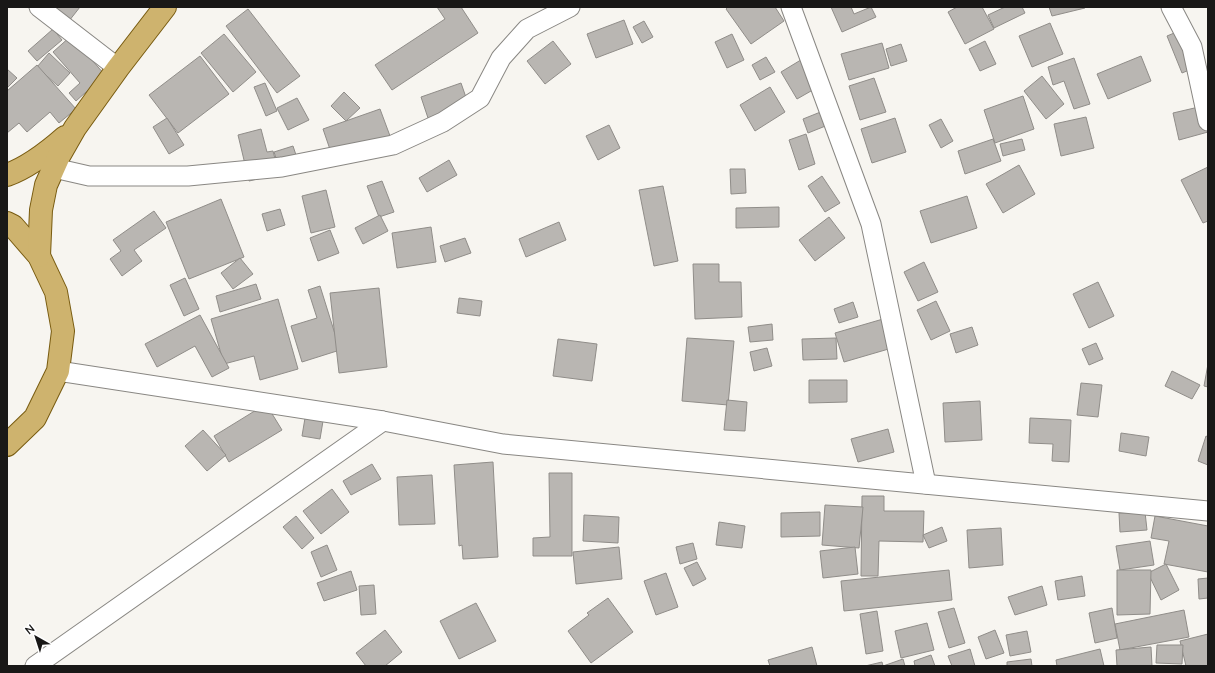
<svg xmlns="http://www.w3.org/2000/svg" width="1215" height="673" viewBox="0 0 1215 673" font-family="Mulish,sans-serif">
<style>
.building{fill:#b9b6b2;stroke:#908d89}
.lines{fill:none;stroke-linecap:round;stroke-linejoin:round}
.street-casing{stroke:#898783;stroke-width:21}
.primary-casing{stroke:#795c11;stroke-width:24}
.street{stroke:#fff;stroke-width:19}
.primary{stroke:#ceb36e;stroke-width:22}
</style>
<rect width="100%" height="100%" fill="#f7f5f0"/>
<g class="building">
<path d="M 50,7 L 80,7 L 69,21 Z"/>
<path d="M 437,7 L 461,7 L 478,33 L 392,90 L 375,65 L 445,19 Z"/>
<path d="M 728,7 L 775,7 L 784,21 L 751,44 L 726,9 Z"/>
<path d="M 831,7 L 851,7 L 854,14 L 871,7 L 876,17 L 842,32 Z"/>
<path d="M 957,7 L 982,7 L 994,29 L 965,44 L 948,12 Z"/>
<path d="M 1005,7 L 1022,7 L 1025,13 L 994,28 L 988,15 Z"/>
<path d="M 1049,7 L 1085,7 L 1085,8 L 1052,16 Z"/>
<path d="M 248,9 L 300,76 L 277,93 L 226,26 Z"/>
<path d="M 624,20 L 633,44 L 596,58 L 587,34 Z"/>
<path d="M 644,21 L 653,37 L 642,43 L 633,27 Z"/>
<path d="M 1050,23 L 1063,54 L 1032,67 L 1019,36 Z"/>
<path d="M 53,29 L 62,40 L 37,61 L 28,51 Z"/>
<path d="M 1179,31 L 1194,68 L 1182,73 L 1167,36 Z"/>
<path d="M 224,34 L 256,72 L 233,92 L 201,53 Z"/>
<path d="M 732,34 L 744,60 L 727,68 L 715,42 Z"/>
<path d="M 71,36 L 105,75 L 76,101 L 69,93 L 80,83 L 53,52 Z"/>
<path d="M 553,41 L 571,64 L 545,84 L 527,61 Z"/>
<path d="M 985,41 L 996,64 L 980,71 L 969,49 Z"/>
<path d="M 882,43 L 889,68 L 849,80 L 841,54 Z"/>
<path d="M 901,44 L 907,61 L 891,66 L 886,49 Z"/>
<path d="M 49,53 L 70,73 L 58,86 L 37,67 Z"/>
<path d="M 809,55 L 825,83 L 797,99 L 781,72 Z"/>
<path d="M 200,56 L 229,94 L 178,133 L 149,95 Z"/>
<path d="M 1141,56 L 1151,81 L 1108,99 L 1097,74 Z"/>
<path d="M 766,57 L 775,72 L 760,80 L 752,65 Z"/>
<path d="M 1074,58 L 1090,104 L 1074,109 L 1064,81 L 1053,85 L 1048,67 Z"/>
<path d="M 37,65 L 76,109 L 59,123 L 50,112 L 27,132 L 19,123 L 7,133 L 7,91 Z"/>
<path d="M 7,69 L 17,78 L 7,88 Z"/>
<path d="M 1042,76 L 1064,104 L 1046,119 L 1024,91 Z"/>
<path d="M 874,78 L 886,112 L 860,120 L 849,86 Z"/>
<path d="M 265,83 L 277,111 L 266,116 L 254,87 Z"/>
<path d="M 461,83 L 469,106 L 429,121 L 421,97 Z"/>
<path d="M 770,87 L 785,112 L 755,131 L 740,105 Z"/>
<path d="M 344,92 L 360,108 L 346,121 L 331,106 Z"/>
<path d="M 1023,96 L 1034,129 L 995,143 L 984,110 Z"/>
<path d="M 297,98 L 309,120 L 288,130 L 277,108 Z"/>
<path d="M 1203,106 L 1208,132 L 1179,140 L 1173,113 Z"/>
<path d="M 380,109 L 393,144 L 335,164 L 323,129 Z"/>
<path d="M 828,109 L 833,123 L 808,133 L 803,119 Z"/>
<path d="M 1086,117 L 1094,148 L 1061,156 L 1054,124 Z"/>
<path d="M 167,118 L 184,145 L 169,154 L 153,127 Z"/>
<path d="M 895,118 L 906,152 L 872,163 L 861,129 Z"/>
<path d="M 941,119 L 953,141 L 941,148 L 929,125 Z"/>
<path d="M 609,125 L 620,148 L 598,160 L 586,136 Z"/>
<path d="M 261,129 L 267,152 L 273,151 L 279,174 L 249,181 L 238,135 Z"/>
<path d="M 806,134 L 815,164 L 799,170 L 789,140 Z"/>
<path d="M 993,139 L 1001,161 L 965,174 L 958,151 Z"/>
<path d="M 1022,139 L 1025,150 L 1003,156 L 1000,144 Z"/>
<path d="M 293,146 L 301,170 L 282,176 L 274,152 Z"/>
<path d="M 449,160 L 457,175 L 427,192 L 419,178 Z"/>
<path d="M 1019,165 L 1035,194 L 1003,213 L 986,184 Z"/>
<path d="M 1208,167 L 1208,221 L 1203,223 L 1181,180 Z"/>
<path d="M 730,169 L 745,169 L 746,193 L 731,194 Z"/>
<path d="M 822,176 L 840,203 L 825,212 L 808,186 Z"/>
<path d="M 382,181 L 394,212 L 379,217 L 367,186 Z"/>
<path d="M 663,186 L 678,261 L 654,266 L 639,190 Z"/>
<path d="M 326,190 L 335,227 L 311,233 L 302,196 Z"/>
<path d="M 967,196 L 977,228 L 931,243 L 920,211 Z"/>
<path d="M 221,199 L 244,257 L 189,279 L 166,222 Z"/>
<path d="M 779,207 L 779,227 L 736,228 L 736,208 Z"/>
<path d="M 280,209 L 285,225 L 267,231 L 262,214 Z"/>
<path d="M 154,211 L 166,228 L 134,250 L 142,261 L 122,276 L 110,259 L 121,251 L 113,240 Z"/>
<path d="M 380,215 L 388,231 L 363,244 L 355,228 Z"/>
<path d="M 829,217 L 845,238 L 815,261 L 799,240 Z"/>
<path d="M 559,222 L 566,240 L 526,257 L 519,239 Z"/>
<path d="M 431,227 L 436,262 L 397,268 L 392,233 Z"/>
<path d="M 330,230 L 339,253 L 318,261 L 310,238 Z"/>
<path d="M 465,238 L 471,253 L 445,262 L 440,246 Z"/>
<path d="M 240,258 L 253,274 L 233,289 L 221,273 Z"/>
<path d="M 924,262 L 938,292 L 918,301 L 904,272 Z"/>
<path d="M 693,264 L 719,264 L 719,282 L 741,282 L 742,317 L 695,319 Z"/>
<path d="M 185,278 L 199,309 L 184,316 L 170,285 Z"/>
<path d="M 1098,282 L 1114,316 L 1089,328 L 1073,294 Z"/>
<path d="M 256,284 L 261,299 L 220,312 L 216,296 Z"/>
<path d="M 320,286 L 340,350 L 302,362 L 291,326 L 317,318 L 308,290 Z"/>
<path d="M 379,288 L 387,367 L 339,373 L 330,293 Z"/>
<path d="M 459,298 L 482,301 L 480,316 L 457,313 Z"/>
<path d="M 278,299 L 298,369 L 260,380 L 254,356 L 224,364 L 211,319 Z"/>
<path d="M 936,301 L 950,331 L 931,340 L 917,310 Z"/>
<path d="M 853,302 L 858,317 L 839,323 L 834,309 Z"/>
<path d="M 200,315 L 229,368 L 212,377 L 195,346 L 157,367 L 145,344 Z"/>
<path d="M 883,319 L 892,348 L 844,362 L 835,333 Z"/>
<path d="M 772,324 L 773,340 L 750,342 L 748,327 Z"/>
<path d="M 972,327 L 978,345 L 956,353 L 950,334 Z"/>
<path d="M 687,338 L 734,341 L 728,405 L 682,401 Z"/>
<path d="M 836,338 L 837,359 L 803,360 L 802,339 Z"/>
<path d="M 558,339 L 597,344 L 592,381 L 553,376 Z"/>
<path d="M 1096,343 L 1103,359 L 1089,365 L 1082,349 Z"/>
<path d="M 767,348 L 772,366 L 754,371 L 750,352 Z"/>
<path d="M 1208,364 L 1208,387 L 1204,386 Z"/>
<path d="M 1172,371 L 1200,385 L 1192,399 L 1165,386 Z"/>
<path d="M 809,380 L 847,380 L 847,402 L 809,403 Z"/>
<path d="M 1081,383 L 1102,385 L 1098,417 L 1077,415 Z"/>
<path d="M 727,400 L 747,402 L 745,431 L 724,430 Z"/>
<path d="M 980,401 L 982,440 L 945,442 L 943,403 Z"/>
<path d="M 266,404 L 282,430 L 229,462 L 214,436 Z"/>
<path d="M 305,418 L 323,421 L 320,439 L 302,436 Z"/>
<path d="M 1030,418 L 1071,420 L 1069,462 L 1052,461 L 1053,444 L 1029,443 Z"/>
<path d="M 888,429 L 894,452 L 858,462 L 851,439 Z"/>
<path d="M 203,430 L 226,455 L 207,471 L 185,446 Z"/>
<path d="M 1121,433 L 1149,437 L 1146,456 L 1119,451 Z"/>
<path d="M 1206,436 L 1208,437 L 1208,465 L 1198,461 Z"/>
<path d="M 493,462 L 498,557 L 463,559 L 462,545 L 459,546 L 454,465 Z"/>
<path d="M 372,464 L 381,479 L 351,495 L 343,481 Z"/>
<path d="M 549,473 L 572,473 L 572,556 L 533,556 L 533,538 L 550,537 Z"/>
<path d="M 432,475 L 435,524 L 399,525 L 397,477 Z"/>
<path d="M 332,489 L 349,512 L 321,534 L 303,511 Z"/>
<path d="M 862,496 L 884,496 L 884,511 L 924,511 L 923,542 L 879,541 L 878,576 L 861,576 Z"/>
<path d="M 825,505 L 863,507 L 859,548 L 822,545 Z"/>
<path d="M 820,512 L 820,536 L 781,537 L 781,513 Z"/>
<path d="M 1145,512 L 1147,530 L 1120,532 L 1119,513 Z"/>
<path d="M 584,515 L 619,517 L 618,543 L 583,541 Z"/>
<path d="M 296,516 L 314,538 L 302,549 L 283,527 Z"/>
<path d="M 1155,516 L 1208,526 L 1208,572 L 1164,564 L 1169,541 L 1151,538 Z"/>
<path d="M 719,522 L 745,526 L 742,548 L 716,545 Z"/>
<path d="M 942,527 L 947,541 L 929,548 L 923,535 Z"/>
<path d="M 1001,528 L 1003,565 L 969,568 L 967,530 Z"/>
<path d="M 1150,541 L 1154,565 L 1120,570 L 1116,546 Z"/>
<path d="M 693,543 L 697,559 L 680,564 L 676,547 Z"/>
<path d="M 327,545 L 337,570 L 321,577 L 311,552 Z"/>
<path d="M 619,547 L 622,579 L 576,584 L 573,552 Z"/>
<path d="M 855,547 L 858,574 L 823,578 L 820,551 Z"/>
<path d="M 697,562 L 706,579 L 693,586 L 684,568 Z"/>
<path d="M 1166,564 L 1179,590 L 1161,600 L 1148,573 Z"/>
<path d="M 949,570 L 952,600 L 844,611 L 841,581 Z"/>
<path d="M 1117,570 L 1151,570 L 1150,614 L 1117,615 Z"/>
<path d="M 351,571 L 357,590 L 324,601 L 317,583 Z"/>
<path d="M 666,573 L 678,607 L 656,615 L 644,581 Z"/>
<path d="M 1082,576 L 1085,596 L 1058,600 L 1055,581 Z"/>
<path d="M 1208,578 L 1208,598 L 1199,599 L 1198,579 Z"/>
<path d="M 374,585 L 376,614 L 361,615 L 359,586 Z"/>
<path d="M 1042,586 L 1047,605 L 1015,615 L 1008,597 Z"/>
<path d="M 608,598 L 633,632 L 591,663 L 568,631 L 589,615 L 587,613 Z"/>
<path d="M 476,603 L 496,641 L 459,659 L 440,621 Z"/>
<path d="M 954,608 L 965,643 L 949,648 L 938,612 Z"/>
<path d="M 1112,608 L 1117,638 L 1095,643 L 1089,613 Z"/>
<path d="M 1184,610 L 1189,637 L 1120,650 L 1115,624 Z"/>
<path d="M 877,611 L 883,651 L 866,654 L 860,614 Z"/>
<path d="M 927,623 L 934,650 L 901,658 L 895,631 Z"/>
<path d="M 385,630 L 402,652 L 385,666 L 366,666 L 356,653 Z"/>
<path d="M 995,630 L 1004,653 L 986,659 L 978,637 Z"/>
<path d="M 1027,631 L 1031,652 L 1010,656 L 1006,635 Z"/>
<path d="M 1208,634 L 1208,666 L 1186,666 L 1180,641 Z"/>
<path d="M 1157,645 L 1183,645 L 1182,664 L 1156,663 Z"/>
<path d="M 812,647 L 817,666 L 770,666 L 768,660 Z"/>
<path d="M 1151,647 L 1152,666 L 1117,666 L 1116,650 Z"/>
<path d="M 970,649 L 975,666 L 952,666 L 948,656 Z"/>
<path d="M 1100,649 L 1104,666 L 1057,666 L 1056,660 Z"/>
<path d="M 931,655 L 935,666 L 915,666 L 914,661 Z"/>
<path d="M 903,659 L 905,666 L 883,666 Z"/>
<path d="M 1031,659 L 1032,666 L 1007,666 L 1007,662 Z"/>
<path d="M 882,662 L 883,666 L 865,666 Z"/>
</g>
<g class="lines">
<g class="street-casing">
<g id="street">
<path d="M 39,7 L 118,68"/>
<path d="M 791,7 L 871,224 L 926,484"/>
<path d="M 1171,7 L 1192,47 L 1208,121"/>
<path d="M 54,168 L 89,176 L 188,176 L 282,167 L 393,145 L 443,122 L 480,98 L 501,58 L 527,29 L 570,7"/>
<path d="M 58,371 L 383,421 L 503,444 L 1208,511"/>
<path d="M 35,666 L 383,421"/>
</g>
</g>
<g class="primary-casing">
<g id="primary">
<path d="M 7,175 C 29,167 48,152 65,137"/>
<path d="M 7,223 L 13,226 L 39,256 L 56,292 L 63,331 L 58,371 L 35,418 L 7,445"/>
<path d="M 39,256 L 41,210 L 46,185 L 59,156 L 75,128 L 118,68 L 165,7"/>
</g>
</g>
<use href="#street" class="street"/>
<use href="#primary" class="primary"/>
</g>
<rect width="1215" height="673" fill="none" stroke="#191817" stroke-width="16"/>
<g transform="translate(36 637) rotate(321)" stroke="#ffffff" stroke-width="3" paint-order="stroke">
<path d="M0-3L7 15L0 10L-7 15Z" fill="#191817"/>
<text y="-6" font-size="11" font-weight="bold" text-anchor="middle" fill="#191817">N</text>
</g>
</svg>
